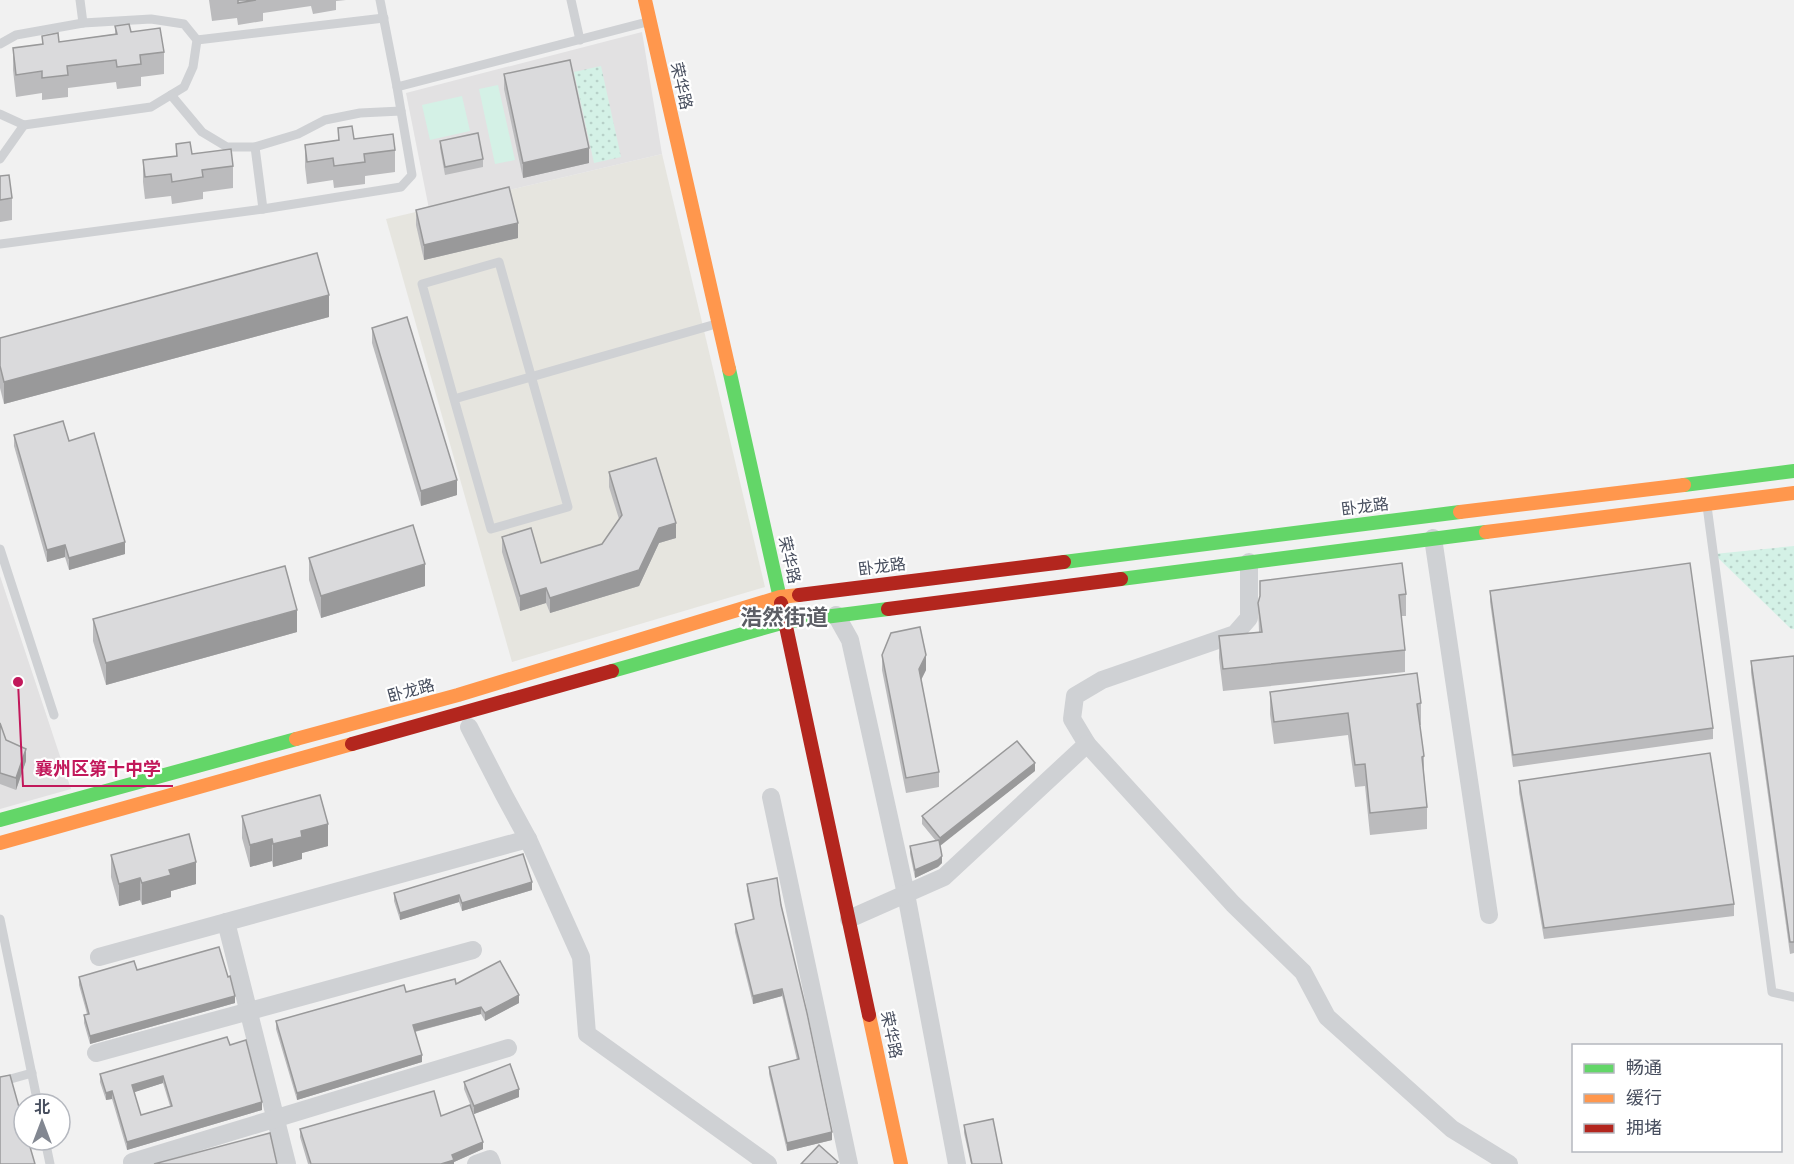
<svg xmlns="http://www.w3.org/2000/svg" width="1794" height="1164" viewBox="0 0 1794 1164" font-family="Signika,'Noto Sans SC',sans-serif">
<style>
.commercial{fill:#e6e5df}
.education{fill:#e2e1e2}
.grass{fill:url(#grass-dots)}
.park{fill:#d4f1e6}
.lines{fill:none;stroke-linecap:round;stroke-linejoin:round}
.lane{stroke:#cfd1d4;stroke-width:9}
.street{stroke:#cfd1d4;stroke-width:18}
.fast{stroke:#63d668;stroke-width:14}
.slow{stroke:#ff974d;stroke-width:14}
.jam{stroke:#b3261e;stroke-width:14}
.wall{fill:#bbbbbd;fill-rule:evenodd}
.shaded-wall{fill:#99999a}
.building{fill:#dadadc;stroke:#99999a;stroke-width:1.5;fill-rule:evenodd}
.labels{text-anchor:middle;dominant-baseline:central;stroke-width:4.5;stroke-linejoin:round;paint-order:stroke}
.street-label{font-size:16px;fill:#474e5e;stroke:#fff}
.district-label{font-size:22px;font-weight:bold;fill:#5c5e65;stroke:#fff}
.leader{fill:none;stroke:#c2185b;stroke-width:2}
.callout-dot{fill:#c2185b;stroke:#fff;stroke-width:2}
.callout-label{font-size:18px;text-anchor:middle;font-weight:bold;fill:#c2185b;stroke:#fff;stroke-width:4.5;stroke-linejoin:round;paint-order:stroke}
</style>
<defs>
<pattern id="grass-dots" width="8" height="8" patternUnits="userSpaceOnUse" patternTransform="scale(1.5)"><rect width="8" height="8" fill="#d4f1e6"/><path d="M2 2h.1M6 6h.1" fill="none" stroke="#b7d0c8" stroke-width="1.8" stroke-linecap="round"/></pattern>
</defs>
<rect width="100%" height="100%" fill="#f1f1f1"/>
<path class="commercial" d="M 662,154 L 765,587 L 512,662 L 386,219 Z"/>
<g class="education">
<path d="M 642,32 L 662,154 L 429,209 L 406,93 Z"/>
<path d="M 0,576 L 71,789 L 0,809 Z"/>
</g>
<g class="grass">
<path d="M 601,66 L 621,157 L 594,163 L 574,72 Z"/>
<path d="M 1794,546 L 1794,629 L 1791,629 L 1714,554 Z"/>
</g>
<g class="park">
<path d="M 498,85 L 515,160 L 495,164 L 479,89 Z"/>
<path d="M 462,96 L 470,131 L 430,140 L 422,105 Z"/>
</g>
<g class="lines">
<g class="lane">
<path d="M 80,0 L 83,23"/>
<path d="M 380,0 L 397,87 L 647,22"/>
<path d="M 571,0 L 580,40"/>
<path d="M 197,40 L 384,18"/>
<path d="M 0,44 L 16,35 L 83,23 L 151,19 L 184,24 L 197,40 L 193,67 L 184,87 L 151,107 L 24,125 L 0,114"/>
<path d="M 171,95 L 202,132 L 227,147 L 255,147"/>
<path d="M 0,159 L 24,125"/>
<path d="M 263,209 L 401,187 L 412,175 L 401,111"/>
<path d="M 0,244 L 263,209 L 255,147 L 298,134 L 325,120 L 360,113 L 401,111 L 397,87"/>
<path d="M 454,399 L 422,284 L 499,262 L 568,507 L 491,529 L 454,399 L 716,324"/>
<path d="M 1707,506 L 1772,992 L 1794,997"/>
<path d="M 0,549 L 54,715"/>
<path d="M 0,919 L 38,1104"/>
<path d="M 0,1082 L 32,1073"/>
<path d="M 45,1140 L 50,1164"/>
</g>
<g class="street">
<path d="M 1433,538 L 1489,915"/>
<path d="M 836,615 L 850,640 L 906,894 L 957,1164"/>
<path d="M 469,727 L 504,795 L 528,839 L 581,957 L 587,1034 L 768,1164"/>
<path d="M 1087,744 L 1072,719 L 1075,696 L 1102,680 L 1235,634 L 1249,618 L 1249,562"/>
<path d="M 771,797 L 849,1164"/>
<path d="M 849,919 L 944,877 L 1087,744 L 1233,904 L 1303,972 L 1327,1017 L 1452,1129 L 1509,1164"/>
<path d="M 226,922 L 287,1164"/>
<path d="M 99,957 L 528,839"/>
<path d="M 96,1053 L 473,950"/>
<path d="M 132,1162 L 508,1048"/>
<path d="M 476,1164 L 490,1159 L 492,1164"/>
</g>
<g class="fast">
<path d="M 729,369 L 781,603"/>
<path d="M 1684,485 L 1794,471"/>
<path d="M 1064,562 L 1460,512"/>
<path d="M 1121,579 L 1486,532"/>
<path d="M 612,671 L 785,622 L 888,609"/>
<path d="M 0,820 L 296,739"/>
</g>
<g class="slow">
<path d="M 645,0 L 729,369"/>
<path d="M 1460,512 L 1684,485"/>
<path d="M 1486,532 L 1794,493"/>
<path d="M 296,739 L 458,695 L 780,597 L 799,595"/>
<path d="M 0,843 L 352,744"/>
<path d="M 869,1015 L 901,1164"/>
</g>
<g class="jam">
<path d="M 799,595 L 1064,562"/>
<path d="M 781,603 L 869,1015"/>
<path d="M 888,609 L 1121,579"/>
<path d="M 352,744 L 612,671"/>
</g>
</g>
<g class="wall">
<path d="M 209,0 L 346,0 L 336,1 L 336,10 L 313,14 L 311,6 L 263,13 L 263,21 L 238,25 L 237,18 L 212,21 Z"/>
<path d="M 115,26 L 131,32 L 164,52 L 164,74 L 141,77 L 141,86 L 117,89 L 116,82 L 68,88 L 68,97 L 42,100 L 42,93 L 16,97 L 13,70 L 13,48 L 42,44 L 42,36 L 59,42 L 115,34 Z"/>
<path d="M 504,74 L 589,163 L 523,178 L 504,89 Z"/>
<path d="M 338,128 L 354,139 L 395,150 L 395,172 L 365,176 L 365,184 L 334,188 L 333,180 L 307,184 L 305,167 L 305,145 L 338,140 Z"/>
<path d="M 440,141 L 483,159 L 483,167 L 445,175 L 440,148 Z"/>
<path d="M 176,144 L 192,154 L 233,166 L 233,188 L 203,192 L 203,199 L 172,204 L 171,196 L 145,199 L 143,182 L 143,160 L 176,156 Z"/>
<path d="M 0,176 L 12,198 L 12,220 L 0,222 Z"/>
<path d="M 416,210 L 518,238 L 424,260 L 416,225 Z"/>
<path d="M 329,317 L 4,404 L 0,388 L 0,338 Z"/>
<path d="M 372,328 L 457,495 L 421,506 L 372,343 Z"/>
<path d="M 14,435 L 69,441 L 125,554 L 69,570 L 65,557 L 47,562 L 14,446 Z"/>
<path d="M 609,472 L 676,538 L 659,543 L 639,586 L 550,613 L 546,603 L 520,611 L 502,552 L 502,537 L 541,563 L 602,544 L 619,519 L 609,487 Z"/>
<path d="M 309,558 L 425,586 L 321,618 L 309,580 Z"/>
<path d="M 1490,591 L 1713,728 L 1713,739 L 1513,767 L 1490,602 Z"/>
<path d="M 1406,594 L 1406,616 L 1401,616 L 1405,650 L 1405,672 L 1223,691 L 1219,658 L 1219,636 L 1259,632 L 1258,603 Z"/>
<path d="M 93,619 L 297,632 L 106,685 L 93,641 Z"/>
<path d="M 882,655 L 926,670 L 921,680 L 939,772 L 939,787 L 906,793 L 882,670 Z"/>
<path d="M 1794,656 L 1794,953 L 1790,954 L 1751,673 L 1751,661 Z"/>
<path d="M 1270,692 L 1421,703 L 1421,725 L 1420,725 L 1424,756 L 1424,774 L 1427,807 L 1427,829 L 1370,835 L 1365,786 L 1355,787 L 1348,735 L 1274,744 L 1270,714 Z"/>
<path d="M 0,723 L 6,740 L 26,761 L 16,790 L 0,784 Z"/>
<path d="M 1035,771 L 940,845 L 942,863 L 938,867 L 915,878 L 910,854 L 910,846 L 936,841 L 922,824 L 922,816 Z"/>
<path d="M 1519,781 L 1734,904 L 1734,916 L 1544,939 L 1519,792 Z"/>
<path d="M 242,816 L 328,846 L 302,853 L 302,859 L 273,867 L 272,861 L 250,867 L 242,838 Z"/>
<path d="M 111,855 L 196,884 L 171,891 L 171,897 L 142,905 L 140,900 L 119,906 L 111,877 Z"/>
<path d="M 747,884 L 781,905 L 832,1140 L 787,1151 L 769,1074 L 769,1067 L 797,1060 L 782,996 L 753,1004 L 735,932 L 735,924 L 753,920 L 747,891 Z"/>
<path d="M 532,890 L 462,911 L 459,902 L 400,920 L 394,901 L 394,893 Z"/>
<path d="M 137,970 L 235,1003 L 90,1044 L 84,1023 L 84,1015 L 87,1014 L 79,985 L 79,977 Z"/>
<path d="M 456,984 L 519,1003 L 485,1021 L 481,1014 L 415,1032 L 422,1062 L 297,1100 L 276,1029 L 276,1021 L 406,992 Z"/>
<path d="M 230,1045 L 262,1110 L 127,1150 L 112,1099 L 106,1100 L 100,1082 L 100,1074 ZM 163,1083 L 170,1106 L 141,1115 L 134,1092 Z"/>
<path d="M 464,1082 L 519,1097 L 474,1114 L 464,1089 Z"/>
<path d="M 441,1116 L 483,1149 L 454,1162 L 454,1164 L 308,1164 L 300,1137 L 300,1129 Z"/>
<path d="M 964,1125 L 1002,1164 L 971,1164 L 964,1133 Z"/>
</g>
<g class="shaded-wall">
<path d="M 589,148 L 589,163 L 523,178 L 523,163 Z"/>
<path d="M 518,223 L 518,238 L 424,260 L 424,245 Z"/>
<path d="M 329,295 L 329,317 L 4,404 L 4,382 Z"/>
<path d="M 457,480 L 457,495 L 421,506 L 421,491 Z"/>
<path d="M 676,523 L 676,538 L 659,543 L 639,586 L 550,613 L 550,598 L 659,528 Z"/>
<path d="M 125,542 L 125,554 L 69,570 L 69,558 Z"/>
<path d="M 65,545 L 65,557 L 47,562 L 47,550 Z"/>
<path d="M 425,564 L 425,586 L 321,618 L 321,596 Z"/>
<path d="M 546,588 L 546,603 L 520,611 L 520,596 Z"/>
<path d="M 297,610 L 297,632 L 106,685 L 106,663 Z"/>
<path d="M 926,655 L 926,670 L 919,684 L 919,669 Z"/>
<path d="M 26,749 L 26,761 L 16,790 L 16,778 Z"/>
<path d="M 1035,763 L 1035,771 L 940,846 L 940,838 Z"/>
<path d="M 328,824 L 328,846 L 302,853 L 302,859 L 273,867 L 273,844 L 301,831 Z"/>
<path d="M 272,839 L 272,861 L 250,867 L 250,845 Z"/>
<path d="M 942,856 L 942,863 L 938,867 L 915,878 L 915,870 Z"/>
<path d="M 196,862 L 196,884 L 171,891 L 171,897 L 142,905 L 142,883 L 169,870 Z"/>
<path d="M 140,878 L 140,900 L 119,906 L 119,884 Z"/>
<path d="M 532,882 L 532,890 L 462,911 L 462,903 Z"/>
<path d="M 459,895 L 459,902 L 400,920 L 400,913 Z"/>
<path d="M 782,989 L 782,996 L 753,1004 L 753,996 Z"/>
<path d="M 519,995 L 519,1003 L 485,1021 L 485,1013 Z"/>
<path d="M 235,996 L 235,1003 L 90,1044 L 90,1036 Z"/>
<path d="M 481,1007 L 481,1014 L 413,1032 L 413,1025 Z"/>
<path d="M 422,1055 L 422,1062 L 297,1100 L 297,1093 Z"/>
<path d="M 163,1076 L 163,1083 L 132,1093 L 132,1085 Z"/>
<path d="M 519,1089 L 519,1097 L 474,1114 L 474,1106 Z"/>
<path d="M 112,1091 L 112,1099 L 106,1100 L 106,1093 Z"/>
<path d="M 262,1102 L 262,1110 L 127,1150 L 127,1142 Z"/>
<path d="M 832,1132 L 832,1140 L 787,1151 L 787,1143 Z"/>
<path d="M 483,1142 L 483,1149 L 454,1162 L 454,1164 L 441,1164 L 452,1155 Z"/>
</g>
<g class="building">
<path d="M 238,0 L 256,0 L 238,3 Z"/>
<path d="M 129,24 L 131,32 L 160,28 L 164,52 L 140,55 L 141,64 L 117,67 L 116,60 L 67,66 L 68,75 L 42,78 L 42,71 L 16,75 L 13,48 L 43,44 L 42,36 L 58,33 L 59,42 L 117,34 L 115,26 Z"/>
<path d="M 570,60 L 589,148 L 523,163 L 504,74 Z"/>
<path d="M 352,126 L 354,139 L 393,134 L 395,150 L 364,154 L 365,162 L 334,166 L 333,158 L 307,162 L 305,145 L 339,140 L 338,128 Z"/>
<path d="M 478,133 L 483,159 L 445,167 L 440,141 Z"/>
<path d="M 190,142 L 192,154 L 231,149 L 233,166 L 202,170 L 203,177 L 172,182 L 171,174 L 145,177 L 143,160 L 177,156 L 176,144 Z"/>
<path d="M 9,175 L 12,198 L 0,200 L 0,176 Z"/>
<path d="M 509,187 L 518,223 L 424,245 L 416,210 Z"/>
<path d="M 317,253 L 329,295 L 4,382 L 0,366 L 0,338 Z"/>
<path d="M 407,317 L 457,480 L 421,491 L 372,328 Z"/>
<path d="M 63,421 L 69,441 L 94,433 L 125,542 L 69,558 L 65,545 L 47,550 L 14,435 Z"/>
<path d="M 656,458 L 676,523 L 659,528 L 639,570 L 550,598 L 546,588 L 520,596 L 502,537 L 531,528 L 541,563 L 602,544 L 622,515 L 609,472 Z"/>
<path d="M 413,525 L 425,564 L 321,596 L 309,558 Z"/>
<path d="M 1402,563 L 1406,594 L 1399,595 L 1405,650 L 1223,669 L 1219,636 L 1262,632 L 1258,603 L 1260,596 L 1260,581 Z"/>
<path d="M 1690,563 L 1713,728 L 1513,755 L 1490,591 Z"/>
<path d="M 285,566 L 297,610 L 106,663 L 93,619 Z"/>
<path d="M 920,627 L 926,655 L 919,669 L 939,772 L 906,778 L 882,655 L 891,633 Z"/>
<path d="M 1794,656 L 1794,942 L 1790,942 L 1751,661 Z"/>
<path d="M 1417,673 L 1421,703 L 1417,704 L 1424,756 L 1422,757 L 1427,807 L 1370,813 L 1365,764 L 1355,765 L 1348,713 L 1274,722 L 1270,692 Z"/>
<path d="M 0,723 L 6,740 L 26,749 L 16,778 L 0,773 Z"/>
<path d="M 1017,741 L 1035,763 L 940,838 L 922,816 Z"/>
<path d="M 1710,753 L 1734,904 L 1544,928 L 1519,781 Z"/>
<path d="M 320,795 L 328,824 L 301,831 L 302,837 L 273,844 L 272,839 L 250,845 L 242,816 Z"/>
<path d="M 189,834 L 196,862 L 169,870 L 171,875 L 142,883 L 140,878 L 119,884 L 111,855 Z"/>
<path d="M 939,840 L 942,856 L 938,860 L 915,870 L 910,846 Z"/>
<path d="M 523,854 L 532,882 L 462,903 L 459,895 L 400,913 L 394,893 Z"/>
<path d="M 777,878 L 781,905 L 807,1013 L 832,1132 L 787,1143 L 769,1067 L 799,1059 L 782,989 L 753,996 L 735,924 L 754,919 L 747,884 Z"/>
<path d="M 219,947 L 228,977 L 230,976 L 235,996 L 90,1036 L 84,1015 L 89,1014 L 79,977 L 134,961 L 137,970 Z"/>
<path d="M 500,961 L 519,995 L 485,1013 L 481,1007 L 413,1025 L 422,1055 L 297,1093 L 276,1021 L 404,985 L 406,992 L 455,979 L 456,984 Z"/>
<path d="M 227,1037 L 230,1045 L 246,1040 L 262,1102 L 127,1142 L 112,1091 L 106,1093 L 100,1074 ZM 163,1076 L 172,1106 L 141,1115 L 132,1085 Z"/>
<path d="M 510,1064 L 519,1089 L 474,1106 L 464,1082 Z"/>
<path d="M 10,1075 L 24,1125 L 24,1140 L 28,1140 L 35,1164 L 0,1164 L 0,1077 Z"/>
<path d="M 434,1091 L 441,1116 L 470,1105 L 483,1142 L 452,1155 L 454,1160 L 441,1164 L 311,1164 L 300,1129 Z"/>
<path d="M 993,1119 L 1002,1164 L 972,1164 L 964,1125 Z"/>
<path d="M 270,1133 L 277,1164 L 154,1164 Z"/>
<path d="M 819,1145 L 838,1162 L 836,1164 L 801,1164 Z"/>
</g>
<g class="labels">
<g class="street-label">
<text transform="translate(681 86) rotate(77)">荣华路</text>
<text transform="translate(1365 507) rotate(-7)">卧龙路</text>
<text transform="translate(789 560) rotate(77)">荣华路</text>
<text transform="translate(882 567) rotate(-7)">卧龙路</text>
<text transform="translate(411 691) rotate(-15)">卧龙路</text>
<text transform="translate(891 1035) rotate(78)">荣华路</text>
</g>
<g class="district-label">
<text x="784" y="617">浩然街道</text>
</g>
</g>
<path class="leader" d="M18 682L23 786H173"/>
<circle class="callout-dot" cx="18" cy="682" r="6"/>
<g class="callout-label">
<text x="98" y="775">襄州区第十中学</text>
</g>
<rect x="1572" y="1044" width="210" height="108" fill="#ffffff" stroke="#b5b8bf" stroke-width="1.5"/>
<rect x="1584" y="1064" width="30" height="9" fill="#63d668" stroke="#b5b8bf" stroke-width="1.5"/>
<text x="1626" y="1074" font-size="18" fill="#474e5e">畅通</text>
<rect x="1584" y="1094" width="30" height="9" fill="#ff974d" stroke="#b5b8bf" stroke-width="1.5"/>
<text x="1626" y="1104" font-size="18" fill="#474e5e">缓行</text>
<rect x="1584" y="1124" width="30" height="9" fill="#b3261e" stroke="#b5b8bf" stroke-width="1.5"/>
<text x="1626" y="1134" font-size="18" fill="#474e5e">拥堵</text>
<g transform="translate(42 1122)"><circle r="28" fill="#ffffff" stroke="#b5b8bf" stroke-width="1.5"/>
<path d="M0-4.5L10 22L0 15L-10 22Z" fill="#828791"/>
<text y="-9" font-size="16" font-weight="bold" text-anchor="middle" fill="#474e5e">北</text>
</g>
</svg>
